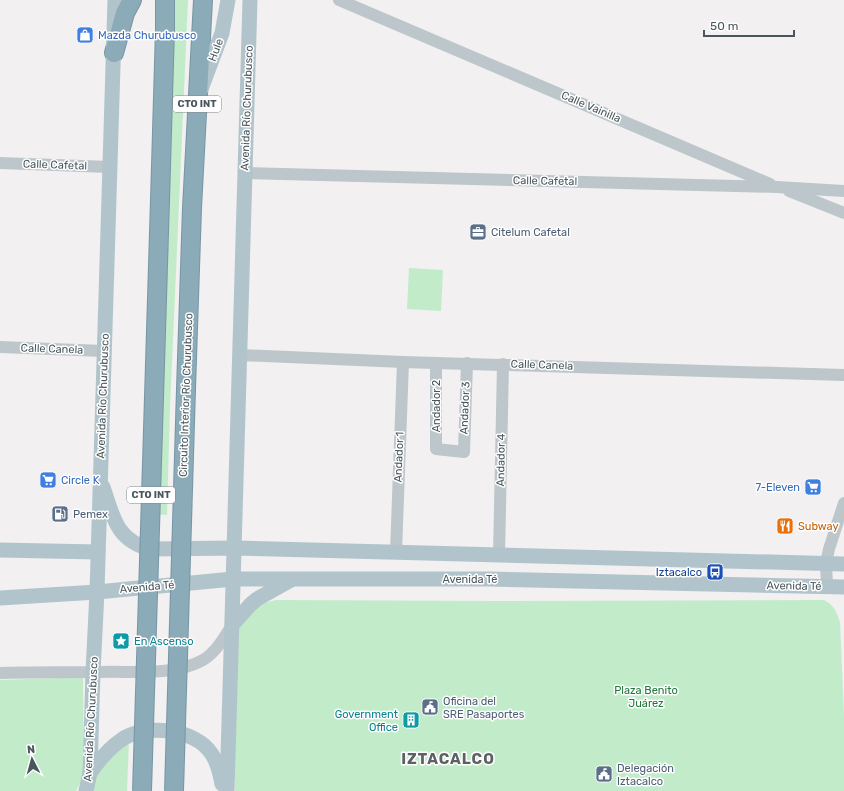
<svg xmlns="http://www.w3.org/2000/svg" width="844" height="791" viewBox="0 0 844 791" font-family="Rubik,sans-serif">
<style>
.green{fill:#c2ebca}
.lines{fill:none;stroke-linecap:round;stroke-linejoin:round}
.highway-casing{stroke:#7796a5;stroke-width:20}
.minor{stroke:#bcc6cb;stroke-width:12}
.major{stroke:#b2c4cb;stroke-width:15}
.highway{stroke:#8cabb9;stroke-width:18}
.highway-bridge-casing{stroke:#7796a5;stroke-width:20;stroke-linecap:butt}
.highway-bridge{stroke:#8cabb9;stroke-width:18}
.labels{text-anchor:middle;dominant-baseline:central;stroke-width:3;stroke-linejoin:round;paint-order:stroke}
.shield{fill:#fff;stroke:#80898c;stroke-width:1}
.shield-label{font-size:10px;font-weight:bold;fill:#49565b}
.shop-label{font-size:11px;fill:#366cbe;stroke:#fff;text-anchor:start}
.street-label{font-size:11px;fill:#49565b;stroke:#fff}
.service-label{font-size:11px;fill:#4e5e75;stroke:#fff;text-anchor:start}
.food-label{font-size:11px;fill:#c56008;stroke:#fff;text-anchor:start}
.transit-label{font-size:11px;fill:#164399;stroke:#fff;text-anchor:end}
.culture-label{font-size:11px;fill:#0d838f;stroke:#fff;text-anchor:start}
.park-label{font-size:11px;fill:#20763b;stroke:#fff}
.district-label{font-size:15px;font-weight:bold;letter-spacing:1px;fill:#5d6164;stroke:#fff}
</style>
<rect width="100%" height="100%" fill="#f2f0f0"/>
<g class="green">
<path d="M 172,0 L 188,0 L 170,407 L 167,515 L 154,514 Z"/>
<path d="M 409,268 L 443,270 L 441,311 L 407,309 Z"/>
<path d="M 276,600 L 497,601 L 824,600 C 834,605 836,611 840,622 L 844,715 L 844,791 L 235,791 L 234,643 L 239,624 L 257,605 Z"/>
<path d="M 83,677 L 84,775 L 76,791 L 0,791 L 0,680 Z"/>
<path d="M 129,740 L 127,791 L 90,791 L 93,762 Z"/>
</g>
<g class="lines">
<g class="highway-casing">
<g id="highway">
<path d="M 114,53 L 125,13 L 132,0"/>
<path d="M 160,200 L 165,29 L 165,0"/>
<path d="M 186,389 L 192,208 L 203,0"/>
</g>
</g>
<g class="minor">
<path d="M 339,0 L 770,184"/>
<path d="M 0,163 L 110,167"/>
<path d="M 245,173 L 777,187 L 844,191"/>
<path d="M 789,191 L 844,213"/>
<path d="M 0,347 L 104,351"/>
<path d="M 240,355 L 403,362 L 844,375"/>
<path d="M 436,363 L 436,449 L 464,452 L 467,363"/>
<path d="M 396,552 L 403,362"/>
<path d="M 499,555 L 503,364"/>
<path d="M 827,586 L 826,563 L 829,549 L 844,503"/>
<path d="M 0,673 C 34,672 67,672 101,672 C 133,671 175,676 203,660 C 216,652 224,638 232,625"/>
</g>
<g class="major">
<path d="M 201,89 L 222,33 L 228,0"/>
<path d="M 103,487 C 113,516 116,541 151,549 L 234,548 L 844,564"/>
<path d="M 0,550 L 98,552"/>
<path d="M 0,598 L 97,592 L 233,579 L 489,579 L 844,587"/>
<path d="M 233,624 L 250,605 L 257,599 L 291,580"/>
<path d="M 90,773 C 99,760 110,747 124,738 C 147,724 195,729 211,753 C 218,762 220,774 222,784"/>
<path d="M 86,791 L 90,773 L 93,672 L 97,592 L 115,0"/>
<path d="M 227,791 L 250,0"/>
</g>
<use href="#highway" class="highway"/>
<g class="highway-bridge-casing">
<g id="highway-bridge">
<path d="M 142,791 L 160,200"/>
<path d="M 174,791 L 186,389"/>
</g>
</g>
<use href="#highway-bridge" class="highway-bridge"/>
</g>
<defs>
<g id="shop-square" transform="scale(0.9)"><rect x="-9" y="-9" width="18" height="18" rx="4" fill="#3f7fe0" stroke="#fff"/><path d="M-5-2.5h2.3a2.7 3.5 0 0 1 5.4 0H5L5.5 6h-11ZM-1.5-2.5h3a1.5 2.3 0 0 0-3 0Z" fill="#fff"/></g>
<g id="office-square" transform="scale(0.9)"><rect x="-9" y="-9" width="18" height="18" rx="4" fill="#5c6f8a" stroke="#fff"/><path d="M-6-3h4V-5.5h4V-3h4V5H-6ZM-1-4.5V-3h2v-1.5ZM-6 0V1H6V0Z" fill="#fff"/></g>
<g id="supermarket-square" transform="scale(0.9)"><rect x="-9" y="-9" width="18" height="18" rx="4" fill="#3f7fe0" stroke="#fff"/><path d="M-6-5.5h2.5l.6 2H6L4.5 2H-2.5L-4.4-4H-6ZM-1.5 3.2a1.3 1.3 0 1 0 .1 0ZM3 3.2a1.3 1.3 0 1 0 .1 0Z" fill="#fff"/></g>
<g id="fuel-square" transform="scale(0.9)"><rect x="-9" y="-9" width="18" height="18" rx="4" fill="#5c6f8a" stroke="#fff"/><path d="M-5.5-6h7V0h2V4h1.3V-2.5L3-4.5l.8-.8L6-3V5H2.5V1h-1V6h-7ZM-4.2-4.7v3.2H.2V-4.7Z" fill="#fff"/></g>
<g id="restaurant-square" transform="scale(0.9)"><rect x="-9" y="-9" width="18" height="18" rx="4" fill="#e8710a" stroke="#fff"/><path d="M-5-6h1v4h1v-4h1v4h1v-4h1v5L-1.5 .5V6h-2V.5L-5-1ZM5-6V6H3V1.5H1.5Q1.5-4 5-6Z" fill="#fff"/></g>
<g id="bus-square" transform="scale(0.9)"><rect x="-9" y="-9" width="18" height="18" rx="4" fill="#1a4fb4" stroke="#fff"/><path d="M-5-6H5V4H4V6H2V4H-2V6H-4V4H-5ZM-3.5-4V0h7V-4ZM-3.5 1.2v1.5H-2V1.2ZM2 1.2v1.5H3.5V1.2Z" fill="#fff"/></g>
<g id="sight-square" transform="scale(0.9)"><rect x="-9" y="-9" width="18" height="18" rx="4" fill="#0f9aa8" stroke="#fff"/><path d="M0-6L1.8-2.2L6-1.7L2.9 1.2L3.7 5.4L0 3.3L-3.7 5.4L-2.9 1.2L-6-1.7L-1.8-2.2Z" fill="#fff"/></g>
<g id="civic-square" transform="scale(0.9)"><rect x="-9" y="-9" width="18" height="18" rx="4" fill="#5c6f8a" stroke="#fff"/><path d="M-.6-6.5H3V-4.5H.6V-3L4-1V1h2V6H-6V1h2V-1L-.6-3ZM-1.2 2.5V6h2.4V2.5Z" fill="#fff"/></g>
<g id="building-square" transform="scale(0.9)"><rect x="-9" y="-9" width="18" height="18" rx="4" fill="#0f9aa8" stroke="#fff"/><path d="M-4-6H4V6H1V3H-1V6H-4ZM-2.5-4.3h1.7v1.8h-1.7ZM.8-4.3h1.7v1.8H.8ZM-2.5-1h1.7V.8h-1.7ZM.8-1h1.7V.8H.8Z" fill="#fff"/></g>
</defs>
<g fill-rule="evenodd">
<use href="#shop-square" x="85" y="35"/>
<use href="#office-square" x="478" y="232"/>
<use href="#supermarket-square" x="48" y="480"/>
<use href="#supermarket-square" x="813" y="487"/>
<use href="#fuel-square" x="60" y="514"/>
<use href="#restaurant-square" x="785" y="526"/>
<use href="#bus-square" x="715" y="572"/>
<use href="#sight-square" x="121" y="641"/>
<use href="#civic-square" x="430" y="707"/>
<use href="#building-square" x="411" y="720"/>
<use href="#civic-square" x="604" y="774"/>
</g>
<g class="labels">
<g class="shield">
<rect x="173" y="96" width="48" height="16" rx="3"/>
<rect x="127" y="487" width="48" height="16" rx="3"/>
</g>
<g class="shield-label">
<text x="197" y="104">CTO INT</text>
<text x="151" y="495">CTO INT</text>
</g>
<g class="shop-label">
<text x="98" y="35">Mazda Churubusco</text>
<text x="61" y="480">Circle K</text>
<text x="800" y="487" text-anchor="end">7-Eleven</text>
</g>
<g class="street-label">
<text transform="translate(216 50) rotate(-70)">Hule</text>
<text transform="translate(591 107) rotate(23)">Calle Vainilla</text>
<text transform="translate(247 108) rotate(-88)">Avenida Río Churubusco</text>
<text transform="translate(55 165) rotate(2)">Calle Cafetal</text>
<text transform="translate(545 181) rotate(1)">Calle Cafetal</text>
<text transform="translate(52 349) rotate(2)">Calle Canela</text>
<text transform="translate(542 365) rotate(2)">Calle Canela</text>
<text transform="translate(186 395) rotate(-88)">Circuito Interior Río Churubusco</text>
<text transform="translate(103 396) rotate(-88)">Avenida Río Churubusco</text>
<text transform="translate(436 406) rotate(-90)">Andador 2</text>
<text transform="translate(465 408) rotate(-88)">Andador 3</text>
<text transform="translate(399 457) rotate(-88)">Andador 1</text>
<text transform="translate(501 460) rotate(-89)">Andador 4</text>
<text x="470" y="579">Avenida Té</text>
<text transform="translate(794 586) rotate(1)">Avenida Té</text>
<text transform="translate(147 587) rotate(-5)">Avenida Té</text>
<text transform="translate(91 719) rotate(-87)">Avenida Río Churubusco</text>
</g>
<g class="service-label">
<text x="491" y="232">Citelum Cafetal</text>
<text x="73" y="514">Pemex</text>
<text x="443" y="701">Oficina del<tspan x="443" dy="13">SRE Pasaportes</tspan></text>
<text x="617" y="768">Delegación<tspan x="617" dy="13">Iztacalco</tspan></text>
</g>
<g class="food-label">
<text x="798" y="526">Subway</text>
</g>
<g class="transit-label">
<text x="702" y="572">Iztacalco</text>
</g>
<g class="culture-label">
<text x="134" y="641">En Ascenso</text>
<text x="398" y="714" text-anchor="end">Government<tspan x="398" dy="13">Office</tspan></text>
</g>
<g class="park-label">
<text x="646" y="690">Plaza Benito<tspan x="646" dy="13">Juárez</tspan></text>
</g>
<g class="district-label">
<text x="448" y="759">IZTACALCO</text>
</g>
</g>
<g transform="translate(32 759) rotate(354)" stroke="#ffffff" stroke-width="3" paint-order="stroke">
<path d="M0-3L7 15L0 10L-7 15Z" fill="#49565b"/>
<text y="-6" font-size="11" font-weight="bold" text-anchor="middle" fill="#49565b">N</text>
</g>
<path d="M704 30v6h90v-6" fill="none" stroke="#49565b" stroke-width="2"/>
<text x="710" y="30" font-size="12" fill="#49565b" stroke="#ffffff" stroke-width="3" paint-order="stroke">50 m</text>
</svg>
